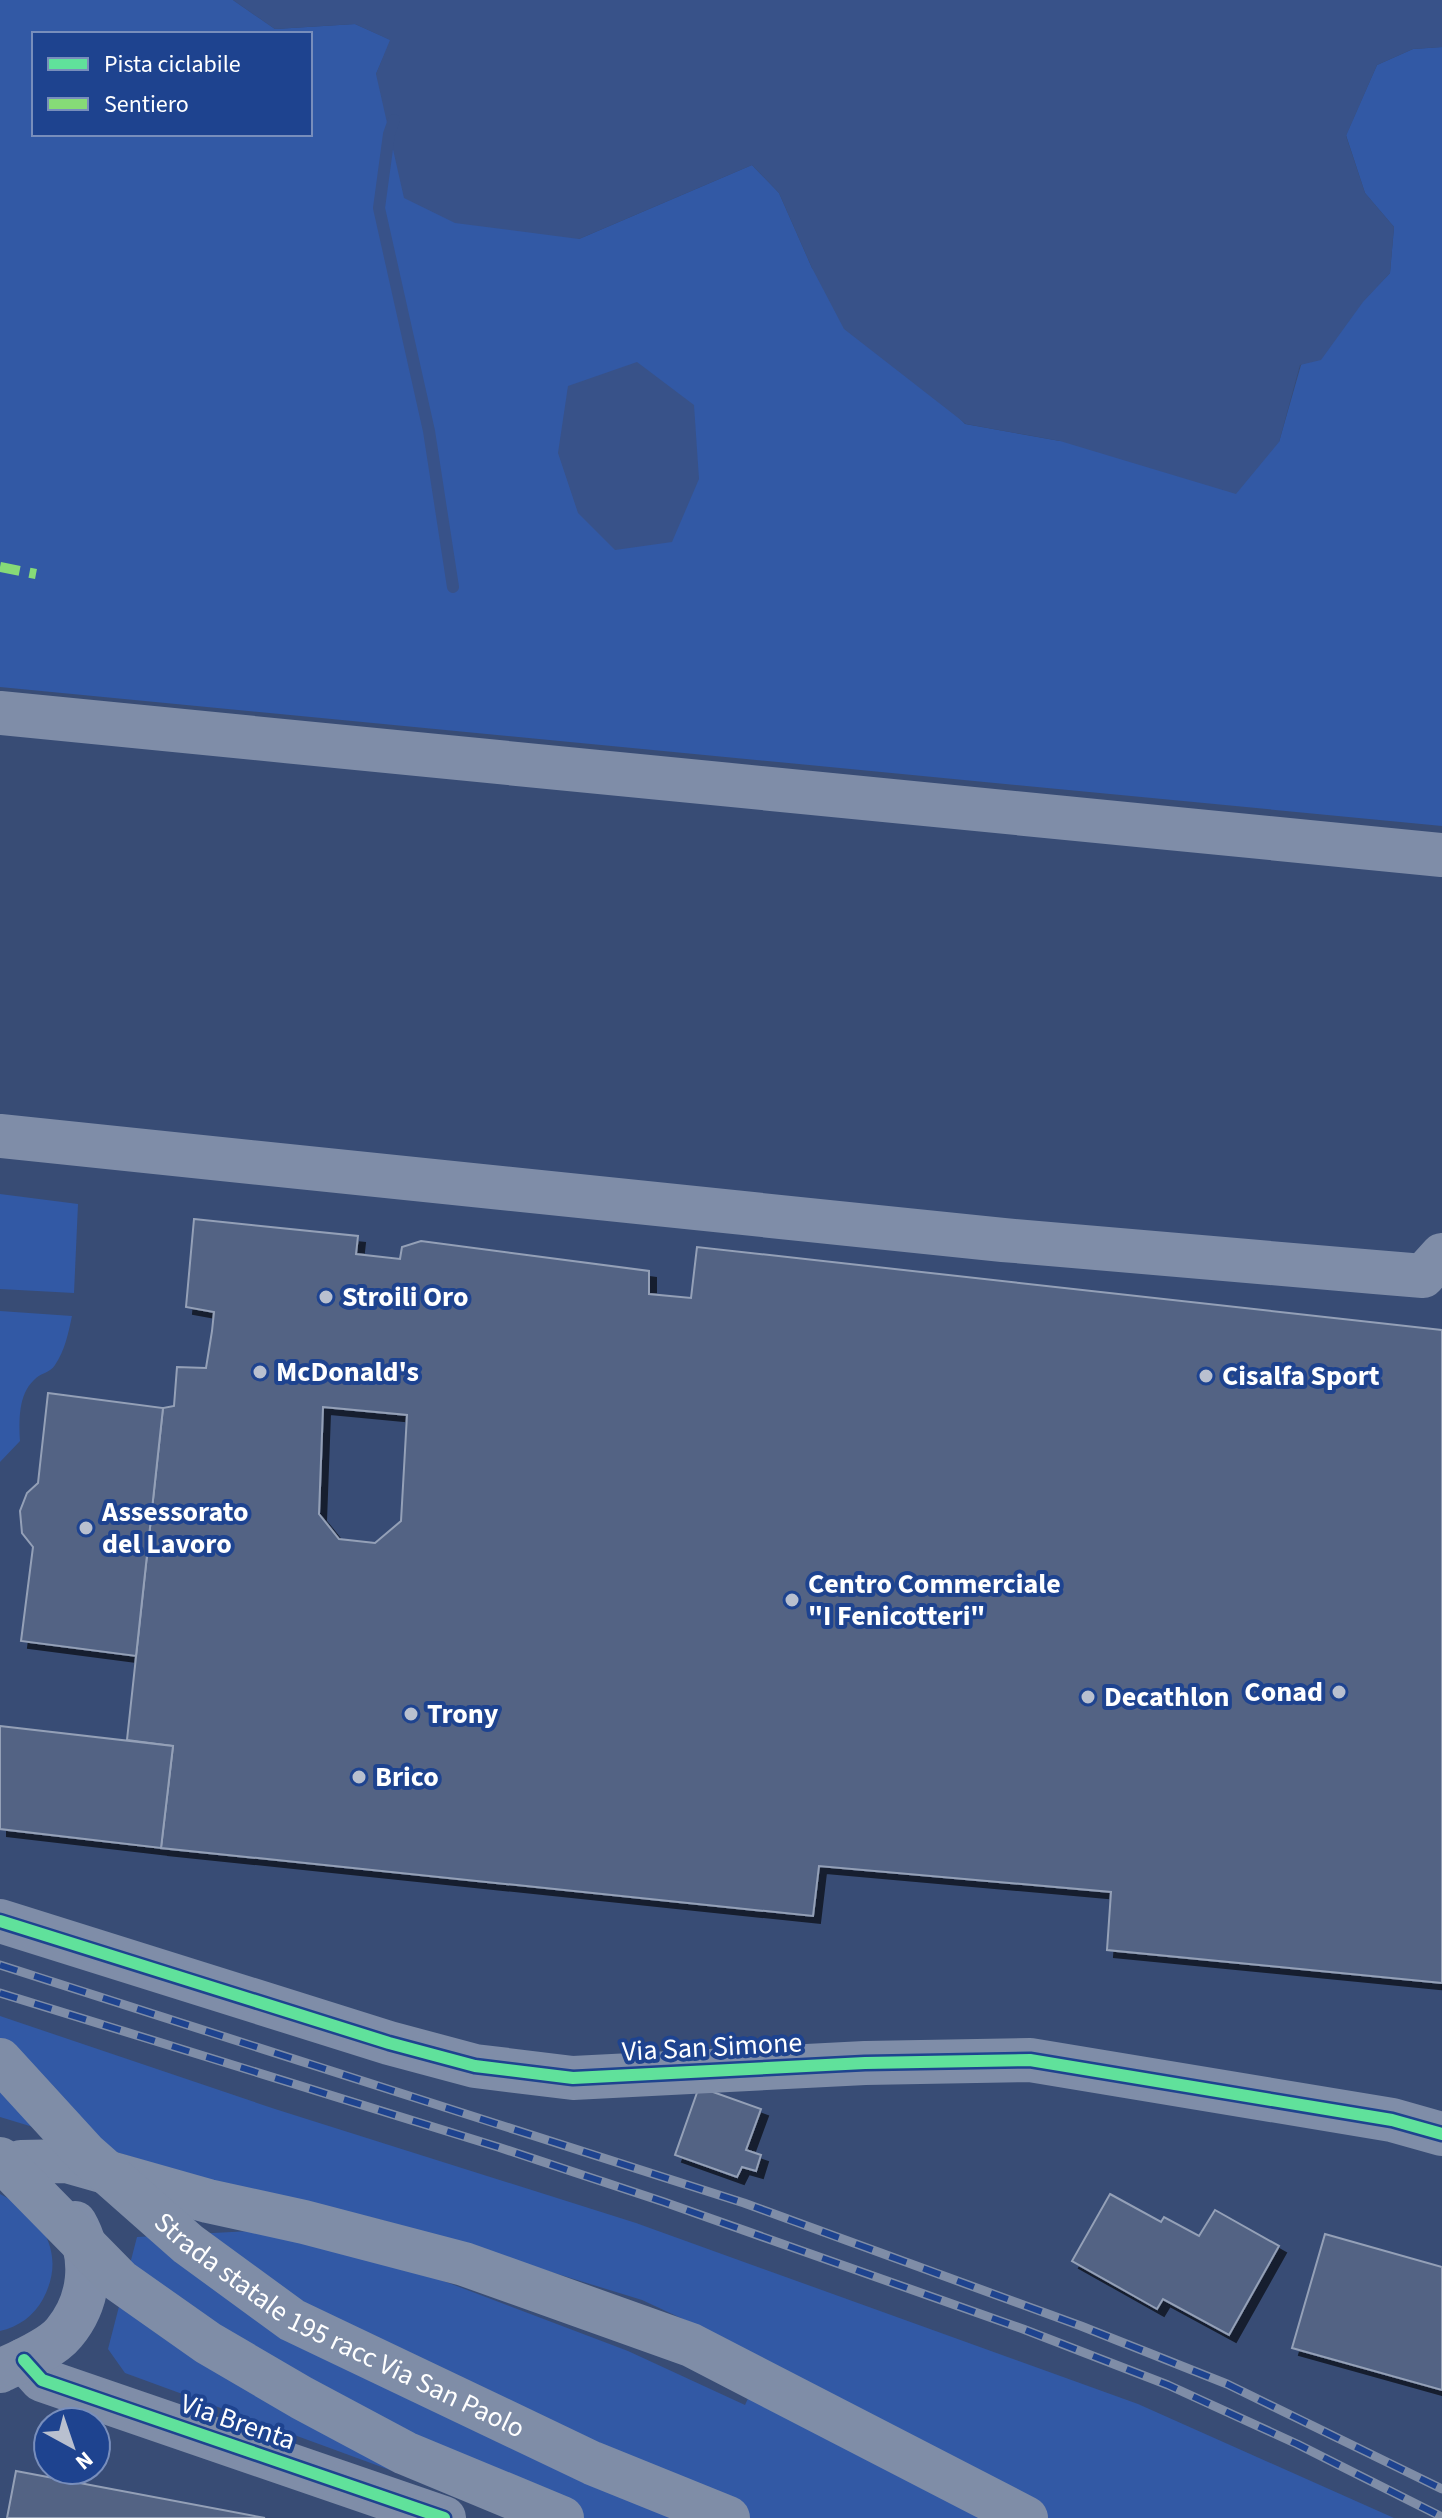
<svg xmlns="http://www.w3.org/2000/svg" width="1442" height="2518" viewBox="0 0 1442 2518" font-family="'Source Sans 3',sans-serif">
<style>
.green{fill:#3259a5;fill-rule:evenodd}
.water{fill:#385289}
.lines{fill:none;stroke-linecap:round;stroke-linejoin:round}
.stream{stroke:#385289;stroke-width:12}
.building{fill:#526384;stroke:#94a0b7;stroke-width:2;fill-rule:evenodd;filter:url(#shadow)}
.minor{stroke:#7f8da8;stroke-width:44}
.highway{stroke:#7f8da7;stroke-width:44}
.rail-casing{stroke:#7f8da7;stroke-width:9}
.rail{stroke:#1e438f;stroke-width:6;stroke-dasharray:18;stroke-linecap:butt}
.highway-bridge{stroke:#7f8da7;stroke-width:44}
.quiet{stroke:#86db77;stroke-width:10;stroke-dasharray:20 10;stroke-linecap:butt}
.cycleway-casing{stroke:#1e438f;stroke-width:17}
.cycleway{stroke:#60e19b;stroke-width:12}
.poi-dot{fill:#b9c0cf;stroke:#1e438f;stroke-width:3}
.labels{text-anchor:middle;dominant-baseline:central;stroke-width:8;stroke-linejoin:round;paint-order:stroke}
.poi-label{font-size:28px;font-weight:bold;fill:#fff;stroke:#1e438f;text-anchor:start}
.street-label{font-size:28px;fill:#fff;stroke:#1e438f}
</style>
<defs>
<filter id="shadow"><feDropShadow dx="7" dy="7" stdDeviation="0" flood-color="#0009"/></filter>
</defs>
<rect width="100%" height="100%" fill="#384c75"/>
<g class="green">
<path d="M 0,0 L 233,0 L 275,29 L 355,24 L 391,40 L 376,74 L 579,239 L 752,165 L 779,193 L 812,268 L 965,424 L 1060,441 L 1279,442 L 1301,365 L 1390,273 L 1394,227 L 1365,193 L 1346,135 L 1377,65 L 1413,49 L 1442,47 L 1442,826 L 0,687 ZM 34,34 L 310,34 L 310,134 L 34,134 Z"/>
<path d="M 0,1194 L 78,1204 L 74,1293 L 0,1289 Z"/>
<path d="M 0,1311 L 72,1316 C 68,1334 65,1350 55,1365 C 50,1373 40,1373 34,1380 C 18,1395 19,1421 20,1441 L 0,1462 Z"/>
<path d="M 0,2016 L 275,2109 L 636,2223 L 1138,2404 L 1394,2518 L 521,2518 L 125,2373 L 108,2349 L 137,2237 L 251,2231 L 404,2266 L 628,2351 L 745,2405 L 765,2361 L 726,2339 L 642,2300 L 382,2220 L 205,2179 L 0,2117 Z"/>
<path d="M 0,2194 C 43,2215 67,2254 43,2299 C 34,2316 18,2327 0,2331 Z"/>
</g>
<g class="water">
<path d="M 233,0 L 1442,0 L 1442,47 L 1413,49 L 1377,65 L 1346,136 L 1365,193 L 1394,227 L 1390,273 L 1363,302 L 1321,360 L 1300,365 L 1279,442 L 1236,494 L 1060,441 L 966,424 L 844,329 L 812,268 L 779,193 L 752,165 L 579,239 L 455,223 L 404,198 L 376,74 L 390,40 L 355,24 L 275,29 Z"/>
<path d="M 637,362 L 694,405 L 699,479 L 672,542 L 615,550 L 578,513 L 558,453 L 568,386 Z"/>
</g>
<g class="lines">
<path class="stream" d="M 394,120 L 389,134 L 379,208 L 429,431 L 453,587"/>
</g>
<g class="building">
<path d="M 194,1219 L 358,1236 L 356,1254 L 400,1259 L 402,1247 L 421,1241 L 649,1271 L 649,1294 L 691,1298 L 697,1247 L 1442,1330 L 1442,1983 L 1107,1950 L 1111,1892 L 819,1866 L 813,1916 L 161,1848 L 173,1746 L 127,1740 L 163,1408 L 174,1406 L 177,1367 L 206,1368 L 212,1331 L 214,1312 L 186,1307 ZM 323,1407 L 407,1415 L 401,1521 L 375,1543 L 339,1539 L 319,1514 Z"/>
<path d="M 48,1393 L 163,1408 L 136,1656 L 21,1641 L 33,1547 L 22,1533 L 20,1511 L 27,1493 L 38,1483 Z"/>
<path d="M 0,1726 L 173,1746 L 161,1848 L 0,1829 Z"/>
<path d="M 699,2087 L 761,2109 L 746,2150 L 761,2155 L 756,2171 L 742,2167 L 737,2177 L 675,2155 Z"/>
<path d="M 1110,2194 L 1161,2222 L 1164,2217 L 1199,2236 L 1215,2210 L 1279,2246 L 1229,2335 L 1163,2299 L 1157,2309 L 1072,2261 Z"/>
<path d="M 1325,2234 L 1442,2267 L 1442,2390 L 1292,2348 Z"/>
<path d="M 16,2471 L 265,2518 L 7,2518 Z"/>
</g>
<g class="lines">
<g class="minor">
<path d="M 0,713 L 1442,855"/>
<path d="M 0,1136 L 1003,1240 L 1375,1272 L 1423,1276 L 1442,1255"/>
<path d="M 0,1921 L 389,2043 L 475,2066 L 573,2078 L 865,2063 L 1030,2060 L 1392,2120 L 1442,2134"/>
<path d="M 24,2360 L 42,2380 L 444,2518"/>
<path d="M 0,2371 C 19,2362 51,2349 64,2333 C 90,2302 95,2258 75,2223"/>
</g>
<path class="highway" d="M 21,2162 L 67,2161 L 208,2201 L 304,2222 L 464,2264 L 691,2345 L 1026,2518"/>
<g class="rail-casing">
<g id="rail">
<path d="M 0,1965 L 744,2203 L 1081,2326 L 1227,2384 L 1442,2489"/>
<path d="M 0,1993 L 498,2147 L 664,2202 L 1023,2329 L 1168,2385 L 1297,2444 L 1442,2517"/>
</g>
</g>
<use href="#rail" class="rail"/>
<g class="highway-bridge">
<path id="s1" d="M 0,2060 L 86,2154 L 188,2244 L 292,2320 L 592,2463 L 728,2518"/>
<path d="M 0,2159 L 120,2281 L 208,2343 L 302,2398 L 405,2453 L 562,2518"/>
</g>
<path class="quiet" d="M 0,567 L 36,574"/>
<g class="cycleway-casing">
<g id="cycleway">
<path d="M 0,1921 L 389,2043 L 475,2066 L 573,2078 L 865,2063 L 1030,2060 L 1392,2120 L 1442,2134"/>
<path d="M 24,2360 L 42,2380 L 444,2518"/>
</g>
</g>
<use href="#cycleway" class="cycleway"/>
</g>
<g class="poi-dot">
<circle cx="326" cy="1297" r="8"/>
<circle cx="260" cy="1372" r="8"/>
<circle cx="1206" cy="1376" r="8"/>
<circle cx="86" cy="1528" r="8"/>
<circle cx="792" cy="1600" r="8"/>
<circle cx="1339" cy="1692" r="8"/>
<circle cx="1088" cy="1697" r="8"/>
<circle cx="411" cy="1714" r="8"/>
<circle cx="359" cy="1777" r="8"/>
</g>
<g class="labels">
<g class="poi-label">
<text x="342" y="1297">Stroili Oro</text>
<text x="276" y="1372">McDonald's</text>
<text x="1222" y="1376">Cisalfa Sport</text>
<text x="102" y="1512">Assessorato<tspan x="102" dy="32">del Lavoro</tspan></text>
<text x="808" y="1584">Centro Commerciale<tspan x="808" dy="32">"I Fenicotteri"</tspan></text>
<text x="1323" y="1692" text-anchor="end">Conad</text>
<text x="1104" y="1697">Decathlon</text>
<text x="427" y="1714">Trony</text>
<text x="375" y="1777">Brico</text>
</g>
<g class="street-label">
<text transform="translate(712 2047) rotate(-3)">Via San Simone</text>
<text stroke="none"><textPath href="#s1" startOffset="436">Strada statale 195 racc Via San Paolo</textPath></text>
<text transform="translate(238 2422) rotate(19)">Via Brenta</text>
</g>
</g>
<rect x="32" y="32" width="280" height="104" fill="#1e438f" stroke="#788ebc" stroke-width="2"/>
<rect x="48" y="58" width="40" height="12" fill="#60e19b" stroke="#788ebc" stroke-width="2"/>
<text x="104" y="72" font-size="24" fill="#ffffff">Pista ciclabile</text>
<rect x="48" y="98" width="40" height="12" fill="#86db77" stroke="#788ebc" stroke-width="2"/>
<text x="104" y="112" font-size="24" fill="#ffffff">Sentiero</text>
<g transform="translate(72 2446) rotate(140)"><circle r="38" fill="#1e438f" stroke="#788ebc" stroke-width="2"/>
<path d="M0-6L14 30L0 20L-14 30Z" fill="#b9c0cf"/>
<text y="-12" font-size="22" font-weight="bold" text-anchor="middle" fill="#ffffff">N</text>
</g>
</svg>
